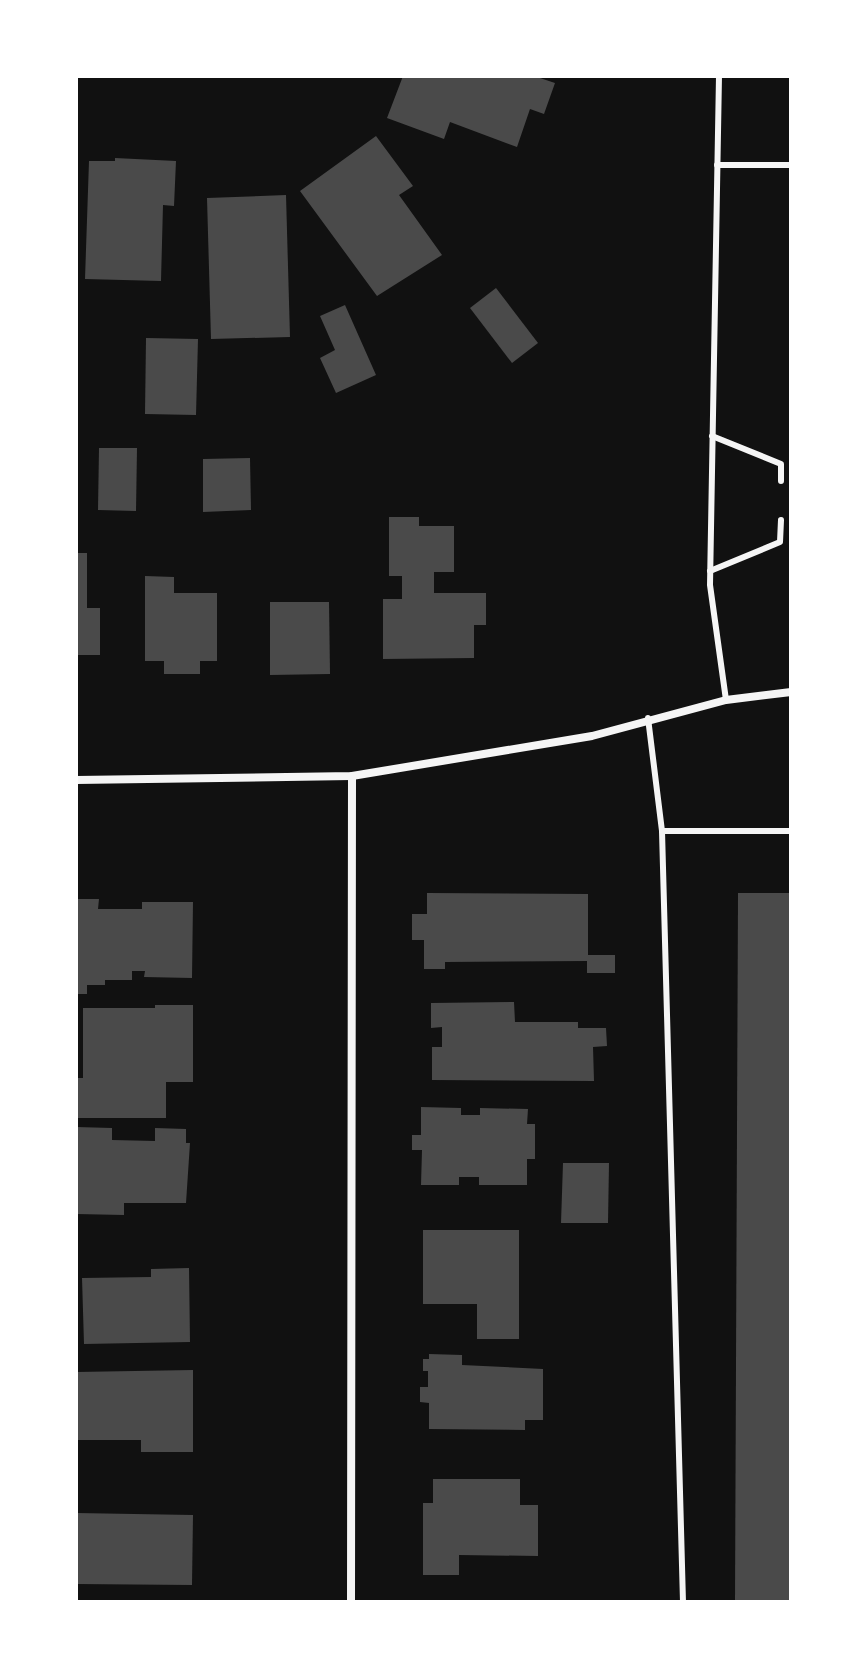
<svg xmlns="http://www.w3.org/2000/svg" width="867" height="1678" viewBox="0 0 867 1678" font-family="'Asap Condensed',sans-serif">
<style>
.building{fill:#4a4a4a}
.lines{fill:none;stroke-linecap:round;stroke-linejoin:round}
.service{stroke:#f5f5f5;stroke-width:6}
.minor{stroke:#f5f5f5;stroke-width:8}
</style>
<rect width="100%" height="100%" fill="#111"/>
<g class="building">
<path d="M 403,76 L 534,76 L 555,83 L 544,114 L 530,109 L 517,147 L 450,122 L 444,139 L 387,118 Z"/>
<path d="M 376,136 L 413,186 L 399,195 L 442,255 L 377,296 L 300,191 Z"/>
<path d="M 115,158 L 176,161 L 174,206 L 163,205 L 161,281 L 85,279 L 89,161 L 115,161 Z"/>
<path d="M 286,195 L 290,337 L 211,339 L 207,198 Z"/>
<path d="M 496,288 L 538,343 L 512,363 L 470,308 Z"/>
<path d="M 345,305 L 376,375 L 336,393 L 320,358 L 335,350 L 320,316 Z"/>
<path d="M 146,338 L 198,339 L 196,415 L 145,414 Z"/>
<path d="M 99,448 L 137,448 L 136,511 L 98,510 Z"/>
<path d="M 250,458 L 251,510 L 203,512 L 203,459 Z"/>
<path d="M 389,517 L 419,517 L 419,526 L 454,526 L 454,572 L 434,572 L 434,593 L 486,593 L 486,625 L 474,625 L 474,658 L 383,659 L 383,599 L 402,599 L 402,576 L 389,576 Z"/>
<path d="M 76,553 L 87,553 L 87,608 L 100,608 L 100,655 L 76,655 Z"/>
<path d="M 145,576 L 174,577 L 174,593 L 217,593 L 217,661 L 200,661 L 200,674 L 164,674 L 164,661 L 145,661 Z"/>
<path d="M 270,602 L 329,602 L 330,674 L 270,675 Z"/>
<path d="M 427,893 L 588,894 L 588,955 L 615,955 L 615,973 L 587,973 L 587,961 L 445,962 L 445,969 L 424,969 L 424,940 L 412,940 L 412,914 L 427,914 Z"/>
<path d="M 738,893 L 791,893 L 791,1602 L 735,1602 Z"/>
<path d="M 76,899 L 99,899 L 98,909 L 142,909 L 142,902 L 193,902 L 192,978 L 144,977 L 145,971 L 132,971 L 132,980 L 105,980 L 105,985 L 87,985 L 87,994 L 76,994 Z"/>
<path d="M 514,1002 L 515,1022 L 578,1022 L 578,1028 L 606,1028 L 607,1046 L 593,1047 L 594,1081 L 432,1080 L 432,1047 L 442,1047 L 442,1027 L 431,1028 L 431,1003 Z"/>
<path d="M 155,1005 L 193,1005 L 193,1082 L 166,1082 L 166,1118 L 76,1118 L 76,1078 L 83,1078 L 83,1008 L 155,1008 Z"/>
<path d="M 421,1107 L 461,1108 L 461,1115 L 480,1115 L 480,1108 L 528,1109 L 527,1124 L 535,1124 L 535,1159 L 527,1159 L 527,1185 L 479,1185 L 479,1177 L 459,1177 L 459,1185 L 421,1185 L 422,1150 L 412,1150 L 412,1135 L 421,1135 Z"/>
<path d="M 76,1127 L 112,1128 L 112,1140 L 155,1141 L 155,1128 L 186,1129 L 186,1143 L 190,1143 L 186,1203 L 124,1203 L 124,1215 L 76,1214 Z"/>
<path d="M 563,1163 L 609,1163 L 608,1223 L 561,1223 Z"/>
<path d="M 423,1230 L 519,1230 L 519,1339 L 477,1339 L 477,1304 L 423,1304 Z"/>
<path d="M 189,1268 L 190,1342 L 84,1344 L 82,1278 L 151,1277 L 151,1269 Z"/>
<path d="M 429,1354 L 462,1355 L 462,1365 L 543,1369 L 543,1420 L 525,1420 L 525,1430 L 429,1429 L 429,1403 L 420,1402 L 420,1387 L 428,1387 L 428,1371 L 423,1371 L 423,1359 L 429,1359 Z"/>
<path d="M 193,1370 L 193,1452 L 141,1452 L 141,1440 L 76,1440 L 76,1372 Z"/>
<path d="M 433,1479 L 520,1479 L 520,1505 L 538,1505 L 538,1556 L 459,1555 L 459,1575 L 423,1575 L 423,1503 L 433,1503 Z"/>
<path d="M 76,1513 L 193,1515 L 192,1585 L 76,1584 Z"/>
</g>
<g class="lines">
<g class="service">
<path d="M 719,76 L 710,585 L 726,700"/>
<path d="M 717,165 L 791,165"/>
<path d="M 712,436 L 781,464 L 781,481"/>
<path d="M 710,571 L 780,542 L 781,520"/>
<path d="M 648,718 L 662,831 L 683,1602"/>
<path d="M 662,831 L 791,831"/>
</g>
<g class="minor">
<path d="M 76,780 L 352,776 L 592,736 L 726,700 L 791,692"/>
<path d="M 351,1602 L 352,776"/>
</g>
</g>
<rect width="867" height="1678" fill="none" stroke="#ffffff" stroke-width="156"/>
</svg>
